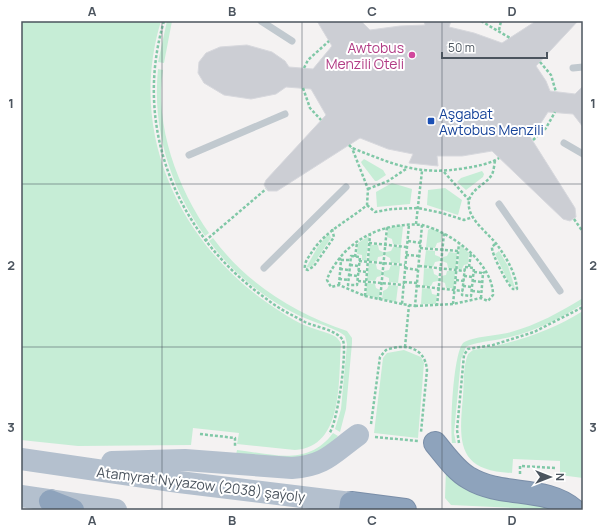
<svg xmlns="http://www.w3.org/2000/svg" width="604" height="531" viewBox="0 0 604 531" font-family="Manrope,sans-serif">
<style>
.green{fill:#c6edd6}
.building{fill:#ccced4;stroke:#d7d8dd}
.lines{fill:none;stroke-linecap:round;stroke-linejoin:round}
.highway-casing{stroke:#7a8ea8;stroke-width:24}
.path{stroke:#80c8a7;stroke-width:2.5;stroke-dasharray:3 2;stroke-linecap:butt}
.lane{stroke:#c1c9cf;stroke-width:7}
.primary{stroke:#b4c0ce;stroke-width:22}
.highway{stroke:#8ea3bc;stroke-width:22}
.grid{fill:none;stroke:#4b545e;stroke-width:1;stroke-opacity:0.55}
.hotel-dot{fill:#d1479c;stroke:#fff;stroke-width:1.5}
.transit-dot{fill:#1a4fb4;stroke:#fff;stroke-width:1.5}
.labels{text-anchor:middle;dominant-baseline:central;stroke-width:4;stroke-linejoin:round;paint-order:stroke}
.hotel-label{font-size:14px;fill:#b23c85;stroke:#fff;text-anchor:end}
.transit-label{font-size:14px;fill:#164399;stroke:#fff;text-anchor:start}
.street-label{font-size:14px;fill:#4b545e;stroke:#fff}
.neatline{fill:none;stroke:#4b545e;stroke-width:1.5}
.grid-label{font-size:13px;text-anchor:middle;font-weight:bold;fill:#4b545e}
</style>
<rect width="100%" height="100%" fill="#f4f2f2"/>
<g class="green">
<path d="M 21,21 L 161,21 C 126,136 182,250 281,312 C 289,317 298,323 307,326 C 316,330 328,332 336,337 C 338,339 340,341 341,344 C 338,380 344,447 295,450 L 237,444 L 239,433 L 193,428 L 191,445 L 78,446 L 21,440 Z"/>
<path d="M 167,21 L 172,21 L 164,63 L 158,62 Z"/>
<path d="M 158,69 L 163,70 C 154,125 178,189 209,233 L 205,236 C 170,187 152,129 158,69 Z"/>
<path d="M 364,159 L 383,170 L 386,175 L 377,181 L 375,181 L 362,164 L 361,162 Z"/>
<path d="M 482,171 L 484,174 L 483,177 L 466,190 L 457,182 L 461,178 Z"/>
<path d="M 392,183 L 412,189 L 410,204 L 377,207 L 376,192 Z"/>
<path d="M 445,188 L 462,200 L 458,215 L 427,205 L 428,190 Z"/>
<path d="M 400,225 L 403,227 L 401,245 L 393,244 L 392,239 L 387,237 L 388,228 Z"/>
<path d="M 431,228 L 442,233 L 441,242 L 437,243 L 435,248 L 426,247 L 428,230 Z"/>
<path d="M 327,235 L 330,235 L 331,238 L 312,266 L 306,268 L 317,248 Z"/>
<path d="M 369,236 L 366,261 L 362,260 L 362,255 L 357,254 L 358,243 Z"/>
<path d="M 213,238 C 246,283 294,313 347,331 L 352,338 L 352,343 L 346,409 L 340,432 L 335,429 L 341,409 L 347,344 L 345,336 C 336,328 310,321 298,315 C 264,299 231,271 209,241 Z"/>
<path d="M 370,245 L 378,245 L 379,250 L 383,252 L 383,256 L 378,257 L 377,261 L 369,261 Z"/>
<path d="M 460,245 L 469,253 L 468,264 L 464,265 L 462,269 L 458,269 Z"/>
<path d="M 393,247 L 401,247 L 400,263 L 391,263 L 390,258 L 386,256 L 386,252 L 391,251 Z"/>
<path d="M 426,250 L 435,251 L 435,255 L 440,257 L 440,261 L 435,262 L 433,267 L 424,266 Z"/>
<path d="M 499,251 L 508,266 L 515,288 L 510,285 L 495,254 Z"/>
<path d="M 449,252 L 457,253 L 456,269 L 448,268 L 447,263 L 442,261 L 443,257 L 447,256 Z"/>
<path d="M 369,263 L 376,264 L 377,269 L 382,271 L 381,276 L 377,277 L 375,281 L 367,280 Z"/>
<path d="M 391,265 L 400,266 L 398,283 L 389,282 L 389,278 L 384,276 L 384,271 L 389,270 Z"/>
<path d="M 424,268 L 433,269 L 434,274 L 438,276 L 438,281 L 433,282 L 431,286 L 423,286 Z"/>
<path d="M 447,271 L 455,271 L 454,288 L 446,288 L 445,283 L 440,281 L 441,276 L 446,275 Z"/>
<path d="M 367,283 L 375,284 L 376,288 L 380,290 L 379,299 L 366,295 Z"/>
<path d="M 389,285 L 398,286 L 396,302 L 382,299 L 383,291 L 387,289 Z"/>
<path d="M 422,288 L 431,289 L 432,294 L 437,295 L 436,304 L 421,304 Z"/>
<path d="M 583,298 L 583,304 C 561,318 536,331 510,337 C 500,340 474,342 466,347 L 461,359 L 454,433 L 456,443 L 452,443 C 450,426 453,355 463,343 C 473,336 498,336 511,332 C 537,325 560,312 583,298 Z"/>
<path d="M 583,311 L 583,478 L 560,475 L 560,461 L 513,459 L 512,473 C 456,471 459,441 463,396 C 464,383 463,366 468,354 L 473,350 C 512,344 549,332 583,311 Z"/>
<path d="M 404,350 L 421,357 L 424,363 L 418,438 L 374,433 L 383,358 L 387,353 Z"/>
<path d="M 333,433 L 338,436 L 331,444 L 308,459 L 236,455 L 237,450 C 273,454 308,467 333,433 Z"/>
<path d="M 446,469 L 466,488 L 477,494 L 534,501 L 557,510 L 451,505 L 445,498 Z"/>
</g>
<path class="building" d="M 317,21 L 361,21 L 370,30 L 400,26 L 425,25 L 424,21 L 451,21 L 449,27 L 474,33 L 502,43 L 536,21 L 578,21 L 536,66 L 546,81 L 550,91 L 575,94 L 583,86 L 583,127 L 573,114 L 548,112 L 539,126 L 529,135 L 575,208 L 576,217 L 570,221 L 563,219 L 492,151 L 462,156 L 437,156 L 438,166 L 409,163 L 413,154 L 388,149 L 360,138 L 277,191 L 268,191 L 264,185 L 266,180 L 326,115 L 311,89 L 286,87 L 276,94 L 251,99 L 224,95 L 204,83 L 198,73 L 199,62 L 206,53 L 220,47 L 247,45 L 272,52 L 285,61 L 289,67 L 313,69 L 332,46 Z"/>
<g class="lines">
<g class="highway-casing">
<g id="highway">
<path d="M 435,443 C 445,455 456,471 469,478 C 502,498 545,485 574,510"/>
<path d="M 50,501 L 73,510"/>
<path d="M 350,510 L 351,503 L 405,510"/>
</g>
</g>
<g class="path">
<path d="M 164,21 C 132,129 178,237 268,300 C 279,309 292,315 305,322 C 315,327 335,329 343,340 C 347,352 338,422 329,434"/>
<path d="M 481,21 L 510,38"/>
<path d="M 499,30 L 501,21"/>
<path d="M 540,62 L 551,75 L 556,92"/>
<path d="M 304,68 L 308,60 L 329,41"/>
<path d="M 303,88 L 310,108 L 321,120"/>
<path d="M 533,140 L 546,128 L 555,112"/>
<path d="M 349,145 L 352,148 C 396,165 418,176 466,168 C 478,166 489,164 499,158"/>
<path d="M 495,161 C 494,165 494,172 491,176 C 485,185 471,189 469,201 C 466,219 489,233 498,246 C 507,259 516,274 517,289 L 513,289 C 508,286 491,253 492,247 L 496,243"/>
<path d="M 444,172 L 469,200"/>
<path d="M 368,189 L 388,181 L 406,169"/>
<path d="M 367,205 L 375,212 L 392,209 L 418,208 L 442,213 L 464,220 L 473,217"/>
<path d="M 574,219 L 583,232"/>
<path d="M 416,224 L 422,171"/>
<path d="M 332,229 L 334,237 L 314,266 L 308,270 L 305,269 C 304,264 307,259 310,255 C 324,231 347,222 367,205 L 368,189 L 352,148"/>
<path d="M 205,241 L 266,189"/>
<path d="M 408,241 L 421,243"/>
<path d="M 369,243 L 407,247"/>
<path d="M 420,248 L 458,251"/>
<path d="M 406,255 L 420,256"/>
<path d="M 351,256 L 360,257 L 357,285 L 348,285 Z"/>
<path d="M 355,257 L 357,243"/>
<path d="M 341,260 L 350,260"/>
<path d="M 359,261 L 405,265"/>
<path d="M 350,265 L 359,266"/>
<path d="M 419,266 L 465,271"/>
<path d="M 465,267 L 474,268 L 471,296 L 462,295 Z"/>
<path d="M 469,267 L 471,253"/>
<path d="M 405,268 L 418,270"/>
<path d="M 340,269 L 349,270"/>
<path d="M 358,271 L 367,272"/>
<path d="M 474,272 L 483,273"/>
<path d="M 349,275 L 358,276"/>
<path d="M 464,276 L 473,277"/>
<path d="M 339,279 L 349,280"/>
<path d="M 456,280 L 464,281"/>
<path d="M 358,281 L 404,285"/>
<path d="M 473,281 L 482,282"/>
<path d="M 404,282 L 417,283"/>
<path d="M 339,285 L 341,260 L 339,258"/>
<path d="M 417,286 L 463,291"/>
<path d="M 463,286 L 472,287"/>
<path d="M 472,291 L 481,292"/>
<path d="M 365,296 L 370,235"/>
<path d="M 481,298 L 483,273 L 485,272"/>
<path d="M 380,300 L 387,227"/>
<path d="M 402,304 L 365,296 L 339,285 L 331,287 L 327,280 C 329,273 332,269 336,263 C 355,235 389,222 422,225 L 415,306 L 402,304 L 409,224"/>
<path d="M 453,304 L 459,243"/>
<path d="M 415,306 L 453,304 L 481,298 L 488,301 L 493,295 C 493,263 451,232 422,225"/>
<path d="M 437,306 L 444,233"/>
<path d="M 405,347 L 409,305"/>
<path d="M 371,424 L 380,357 L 386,350 C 405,343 425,347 427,370 L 421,432"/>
<path d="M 200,434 L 235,438 L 235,446"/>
<path d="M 375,437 L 418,441"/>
<path d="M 459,443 L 457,430 L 464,355 L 468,349 L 493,345 L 534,332 L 583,307"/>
<path d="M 520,474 L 520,466 L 556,468"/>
</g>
<g class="lane">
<path d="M 261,21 L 292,41"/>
<path d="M 573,68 L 583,67"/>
<path d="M 564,143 L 583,154"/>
<path d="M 189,155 L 285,114"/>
<path d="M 499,204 L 560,291"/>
<path d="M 264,268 L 346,187"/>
</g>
<g class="primary">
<path d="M 21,459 L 179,482 L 351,503"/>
<path d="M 112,462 L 185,460 L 292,468 C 325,466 333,453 358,435"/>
<path d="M 21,496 L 116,510"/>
</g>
<use href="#highway" class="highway"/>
</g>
<path class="grid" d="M 162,21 L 162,510M 302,21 L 302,510M 442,21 L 442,510M 21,184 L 583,184M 21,347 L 583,347"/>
<circle class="hotel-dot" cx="412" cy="55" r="4"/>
<rect class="transit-dot" x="427" y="117" width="8" height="8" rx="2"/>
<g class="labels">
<g class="hotel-label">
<text x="404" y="47">Awtobus<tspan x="404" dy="16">Menzili Oteli</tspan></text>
</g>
<g class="transit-label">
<text x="439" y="113">Aşgabat<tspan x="439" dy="16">Awtobus Menzili</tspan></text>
</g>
<g class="street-label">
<text transform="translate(201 484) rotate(7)">Atamyrat Nyýazow (2038) şaýoly</text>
</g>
</g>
<rect width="604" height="531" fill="none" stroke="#ffffff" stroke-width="44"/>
<g transform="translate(550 477) rotate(90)" stroke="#ffffff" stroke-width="3" paint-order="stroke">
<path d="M0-3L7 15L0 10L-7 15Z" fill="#4b545e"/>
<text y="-6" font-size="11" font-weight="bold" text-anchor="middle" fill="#4b545e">N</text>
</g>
<path d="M442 52v6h105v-6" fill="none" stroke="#4b545e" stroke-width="2"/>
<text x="448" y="52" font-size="12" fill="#4b545e" stroke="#ffffff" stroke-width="3" paint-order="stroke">50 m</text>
<rect x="22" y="22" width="560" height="487" class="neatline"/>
<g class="grid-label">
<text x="92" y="16">A</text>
<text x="232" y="16">B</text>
<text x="372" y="16">C</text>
<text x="512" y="16">D</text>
<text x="11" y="108">1</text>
<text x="593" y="108">1</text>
<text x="11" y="270">2</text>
<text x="593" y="270">2</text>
<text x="11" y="432">3</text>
<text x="593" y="432">3</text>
<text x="92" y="525">A</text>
<text x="232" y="525">B</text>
<text x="372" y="525">C</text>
<text x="512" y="525">D</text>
</g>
</svg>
